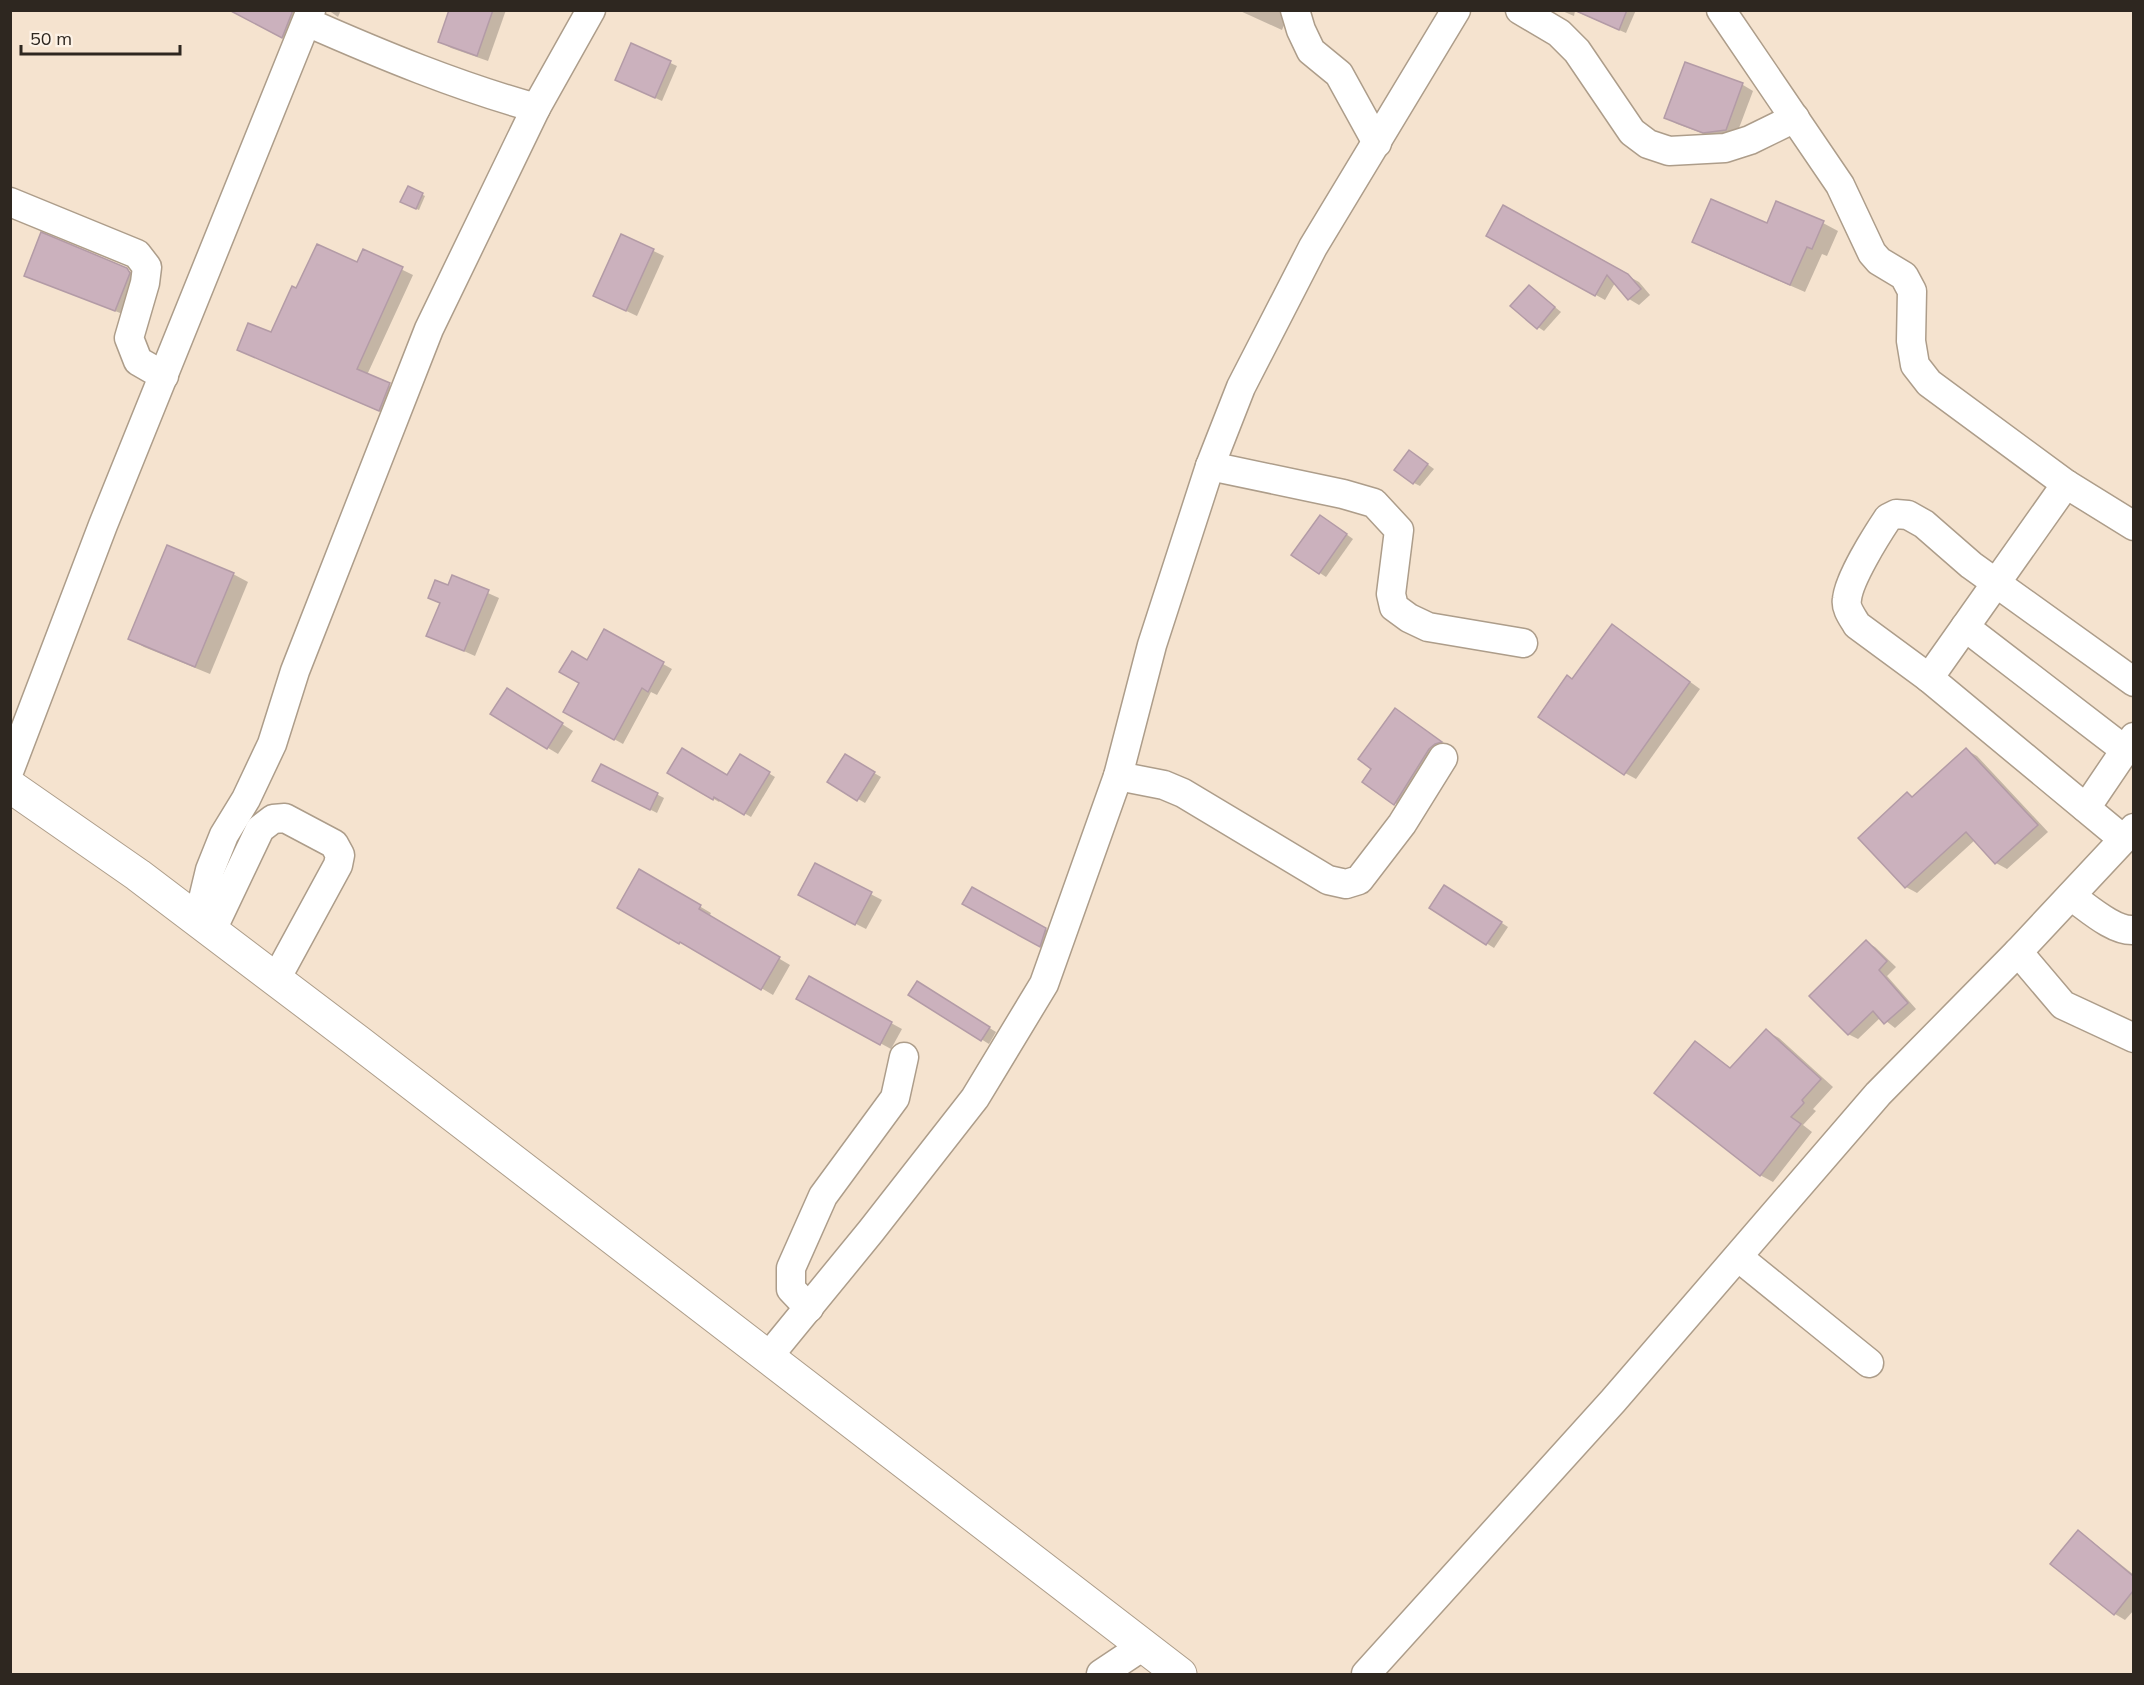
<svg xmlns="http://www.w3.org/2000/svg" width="2144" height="1685" viewBox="0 0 2144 1685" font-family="Mulish,sans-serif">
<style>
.shadow{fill:#0003}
.building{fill:#cbb1bd;stroke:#b39ba6;stroke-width:1.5}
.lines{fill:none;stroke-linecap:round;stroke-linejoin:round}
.minor-casing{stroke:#ad9d8a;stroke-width:31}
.major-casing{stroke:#ad9d8a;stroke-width:35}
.minor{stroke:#fff;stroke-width:28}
.major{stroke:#fff;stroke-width:33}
</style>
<rect width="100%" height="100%" fill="#f5e3cf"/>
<g class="shadow">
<path d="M 245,10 L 294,10 L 300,14 L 289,40 L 243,16 Z"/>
<path d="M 328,10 L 341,10 L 338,17 Z"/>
<path d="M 451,10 L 506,10 L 488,61 L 451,48 L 440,42 Z"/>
<path d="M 1238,10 L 1286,10 L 1286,20 L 1282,30 Z"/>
<path d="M 1560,10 L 1636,10 L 1626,33 L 1575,11 L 1574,16 Z"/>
<path d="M 632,45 L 677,66 L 662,101 L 623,83 Z"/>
<path d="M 1686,64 L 1743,85 L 1753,91 L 1736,136 L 1715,138 L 1677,124 L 1666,118 Z"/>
<path d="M 408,188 L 425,196 L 419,210 L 402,202 Z"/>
<path d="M 1503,207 L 1639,282 L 1650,295 L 1639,305 L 1629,299 L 1615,283 L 1605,300 L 1488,235 Z"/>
<path d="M 1823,223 L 1838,231 L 1827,256 L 1822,254 L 1805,292 L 1709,250 L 1694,241 L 1767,225 Z"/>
<path d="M 622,236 L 664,256 L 637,316 L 595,296 Z"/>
<path d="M 364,251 L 413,275 L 367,375 L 400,391 L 390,416 L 238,350 L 272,334 L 297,290 L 358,264 Z"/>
<path d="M 126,269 L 136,275 L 125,315 L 26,275 Z"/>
<path d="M 1529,286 L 1561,312 L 1544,331 L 1538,327 Z"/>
<path d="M 1416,456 L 1434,469 L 1420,486 L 1414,483 Z"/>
<path d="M 1327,520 L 1353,539 L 1326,577 L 1320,573 Z"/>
<path d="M 233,574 L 248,582 L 210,674 L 144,647 L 130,639 Z"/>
<path d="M 452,577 L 499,598 L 475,656 L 428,635 L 441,604 L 429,598 L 448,587 Z"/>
<path d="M 1613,626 L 1700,689 L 1636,779 L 1625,773 L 1573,680 Z"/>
<path d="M 604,631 L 672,669 L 657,695 L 651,692 L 623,744 L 565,712 L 581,683 L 587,662 Z"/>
<path d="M 518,696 L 573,731 L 558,754 L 492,714 Z"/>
<path d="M 1406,716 L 1450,748 L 1406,810 L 1364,782 Z"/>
<path d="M 1966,750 L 1977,756 L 2048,832 L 2007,869 L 1996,863 L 1975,840 L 1917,893 L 1906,887 L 1860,838 L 1907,794 L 1914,798 Z"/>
<path d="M 740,756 L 775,777 L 751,817 L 721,800 L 719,802 L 669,773 L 728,777 Z"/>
<path d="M 845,756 L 881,777 L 865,803 L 829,782 Z"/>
<path d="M 602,766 L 664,798 L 657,813 L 601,784 Z"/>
<path d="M 815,865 L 882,900 L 866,929 L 811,901 Z"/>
<path d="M 640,871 L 711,913 L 709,917 L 790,965 L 773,995 L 691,947 L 690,948 L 619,907 Z"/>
<path d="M 972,889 L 1053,933 L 1047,949 L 964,903 Z"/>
<path d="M 1451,890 L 1508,927 L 1494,948 L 1431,908 Z"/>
<path d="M 1866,942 L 1875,947 L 1896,967 L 1887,976 L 1916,1009 L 1895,1028 L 1881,1017 L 1858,1039 L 1848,1034 Z"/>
<path d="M 809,978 L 902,1029 L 891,1049 L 798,998 Z"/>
<path d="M 917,983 L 996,1032 L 989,1044 L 910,995 Z"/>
<path d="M 1766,1031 L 1779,1038 L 1833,1087 L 1813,1109 L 1816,1111 L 1803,1125 L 1812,1132 L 1773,1182 L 1760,1175 L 1696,1043 L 1732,1069 Z"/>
<path d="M 2078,1532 L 2089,1539 L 2134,1575 L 2134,1610 L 2125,1620 L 2115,1614 Z"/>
</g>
<g class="building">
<path d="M 229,10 L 293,10 L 282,38 Z"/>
<path d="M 449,10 L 493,10 L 477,56 L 438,42 Z"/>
<path d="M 1574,10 L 1627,10 L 1619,30 Z"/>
<path d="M 631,43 L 671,61 L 655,98 L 615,80 Z"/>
<path d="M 1685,62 L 1743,83 L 1726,130 L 1703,133 L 1664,118 Z"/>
<path d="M 408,186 L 423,193 L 416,209 L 400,202 Z"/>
<path d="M 1711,199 L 1767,223 L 1776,201 L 1824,221 L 1812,249 L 1807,247 L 1790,285 L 1692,242 Z"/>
<path d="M 1503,205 L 1628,274 L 1641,289 L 1628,300 L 1607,275 L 1595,296 L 1486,236 Z"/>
<path d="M 41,232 L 127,268 L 130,273 L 115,311 L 24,276 Z"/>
<path d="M 621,234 L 654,249 L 626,311 L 593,296 Z"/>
<path d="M 317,244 L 357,262 L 363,249 L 403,267 L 357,369 L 390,383 L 379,411 L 237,350 L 248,323 L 271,332 L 292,286 L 296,288 Z"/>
<path d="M 1529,285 L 1555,307 L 1537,329 L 1510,306 Z"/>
<path d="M 1409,450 L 1428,464 L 1413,484 L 1394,470 Z"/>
<path d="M 1320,515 L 1347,534 L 1319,574 L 1291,555 Z"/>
<path d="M 167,545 L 234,573 L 195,667 L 128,639 Z"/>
<path d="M 452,575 L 489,590 L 464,651 L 426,636 L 440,603 L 428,598 L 435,580 L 448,585 Z"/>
<path d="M 1612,624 L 1690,682 L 1624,775 L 1538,717 L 1567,675 L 1572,679 Z"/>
<path d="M 604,629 L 664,662 L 648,692 L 642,688 L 614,740 L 563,712 L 579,683 L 559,672 L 572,651 L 587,660 Z"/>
<path d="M 507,688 L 563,723 L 547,749 L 490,714 Z"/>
<path d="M 1395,708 L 1442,742 L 1435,744 L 1429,749 L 1394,805 L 1362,782 L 1371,769 L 1358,759 Z"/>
<path d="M 682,748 L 727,775 L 740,754 L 770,772 L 744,815 L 714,797 L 713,800 L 667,773 Z"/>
<path d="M 1966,748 L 2038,825 L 1995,864 L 1966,832 L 1905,888 L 1858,838 L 1907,792 L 1912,797 Z"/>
<path d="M 845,754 L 875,772 L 857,801 L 827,782 Z"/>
<path d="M 601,764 L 658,793 L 650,810 L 592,781 Z"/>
<path d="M 815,863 L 872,892 L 855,925 L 798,895 Z"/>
<path d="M 639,869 L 701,905 L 699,909 L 780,957 L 761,990 L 680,942 L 679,944 L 617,908 Z"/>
<path d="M 1444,885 L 1502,922 L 1486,945 L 1429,908 Z"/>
<path d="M 972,887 L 1046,928 L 1040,947 L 962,904 Z"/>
<path d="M 1866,940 L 1887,961 L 1879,970 L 1908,1003 L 1884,1024 L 1873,1011 L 1848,1035 L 1809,996 Z"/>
<path d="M 809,976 L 892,1022 L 880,1045 L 796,999 Z"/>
<path d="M 917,981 L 990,1027 L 981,1041 L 908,995 Z"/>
<path d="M 1766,1029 L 1821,1079 L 1802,1100 L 1804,1103 L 1791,1117 L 1801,1124 L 1760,1176 L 1654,1093 L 1695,1041 L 1730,1068 Z"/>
<path d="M 2078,1530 L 2133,1576 L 2133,1591 L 2114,1615 L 2050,1564 Z"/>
</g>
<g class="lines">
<g class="minor-casing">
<g id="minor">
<path d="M 1295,10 L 1301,30 L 1311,51 L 1339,74 L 1377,143"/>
<path d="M 1520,10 L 1559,33 L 1577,51 L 1632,132 L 1648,144 L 1669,151 L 1725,148 L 1750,140 L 1795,118"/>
<path d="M 1721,10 L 1840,185 L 1872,253 L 1879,261 L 1904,276 L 1912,291 L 1911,341 L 1915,365 L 1929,383 L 2066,484 L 2134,526"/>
<path d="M 307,22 C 382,55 457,86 536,108"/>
<path d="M 10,202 L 137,254 L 147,267 L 145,283 L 129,338 L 138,361 L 164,376"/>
<path d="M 1210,466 L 1343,494 L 1374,503 L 1399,530 L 1391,594 L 1394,607 L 1409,618 L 1428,627 L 1523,643"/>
<path d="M 1965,627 L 2125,750"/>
<path d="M 1929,678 L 2066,484"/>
<path d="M 10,769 L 103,525 L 311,10"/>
<path d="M 1118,776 L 1164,785 L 1183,793 L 1328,880 L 1346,884 L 1359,880 L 1402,824 L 1443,758"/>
<path d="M 2086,808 L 2134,737"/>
<path d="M 2123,839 L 1929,678 L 1857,625 C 1853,618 1845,608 1847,599 C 1849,579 1876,536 1888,518 L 1896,514 L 1908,515 L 1924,524 L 1971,565 L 2134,682"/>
<path d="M 2071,896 C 2087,907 2114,932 2134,930"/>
<path d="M 198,920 L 210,870 L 224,835 L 246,799 L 272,744 L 295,671 L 429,329 L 536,108 L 591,10"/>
<path d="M 212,930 L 260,829 L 273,819 L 285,818 L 334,844 L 340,855 L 338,865 L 276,979"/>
<path d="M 2018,952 L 2063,1005 L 2134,1038"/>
<path d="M 1738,1257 L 1869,1363"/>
<path d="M 809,1308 L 791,1289 L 791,1268 L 823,1196 L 895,1098 L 904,1057"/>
<path d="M 768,1357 L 871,1231 L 975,1098 L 1044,984 L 1118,776 L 1152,645 L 1210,466 L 1241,387 L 1313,247 L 1456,10"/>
<path d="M 1101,1674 L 1143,1646"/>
<path d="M 1366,1674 L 1613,1401 L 1878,1094 L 2018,952 L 2134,828"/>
</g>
</g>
<g class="major-casing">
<path id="major" d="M 10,786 L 138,875 L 357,1041 L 1180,1674"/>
</g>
<use href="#minor" class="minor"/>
<use href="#major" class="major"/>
</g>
<rect width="2144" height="1685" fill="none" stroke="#2e2720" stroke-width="24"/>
<path d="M21 45v9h159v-9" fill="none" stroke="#2e2720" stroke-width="3"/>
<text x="30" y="45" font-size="18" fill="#2e2720" stroke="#fdf2e6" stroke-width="4.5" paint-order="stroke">50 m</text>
</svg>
